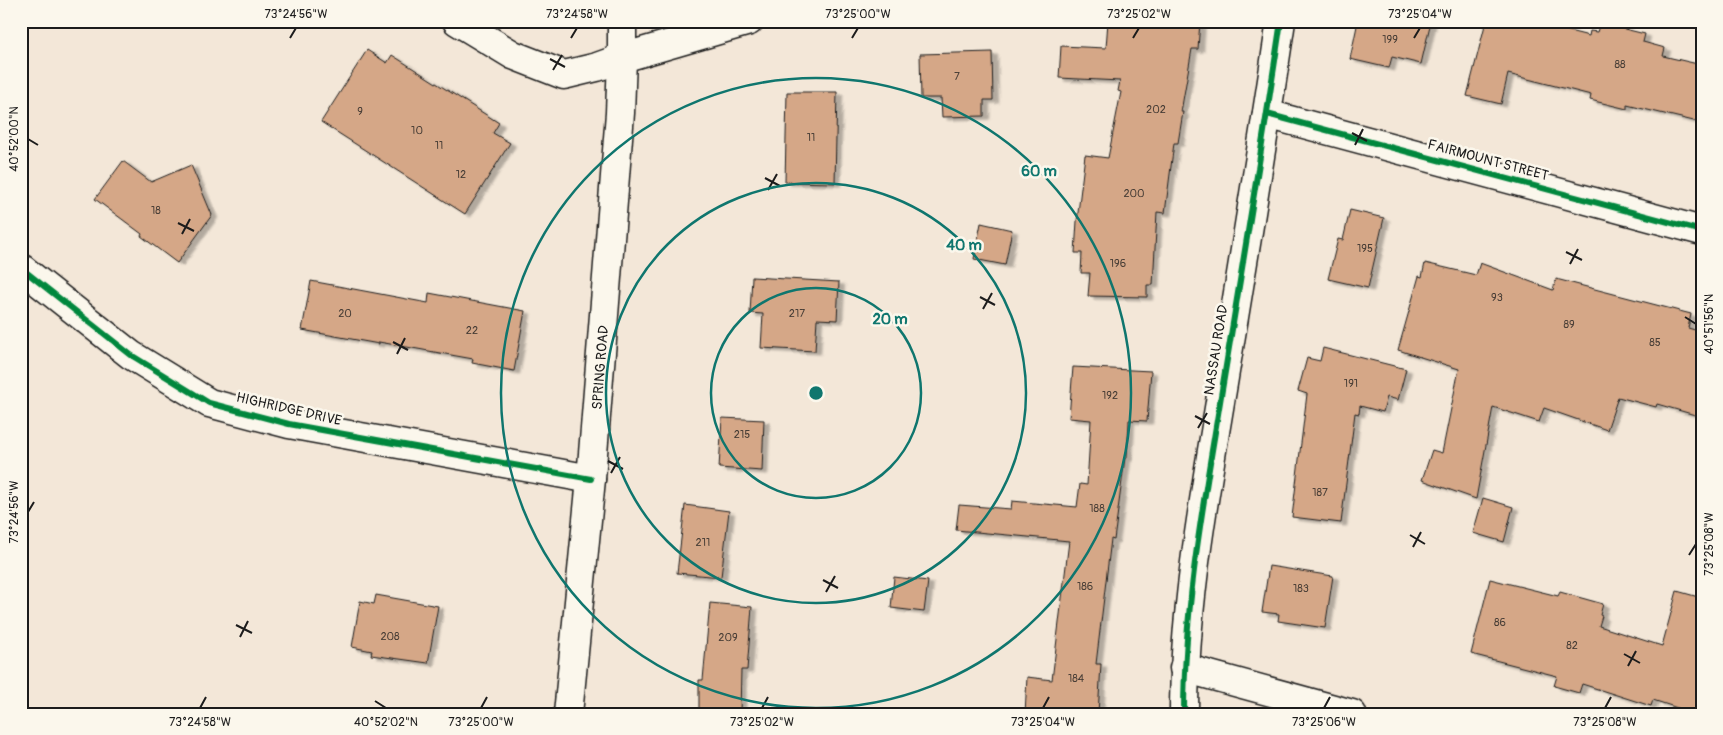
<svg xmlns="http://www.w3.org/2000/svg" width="1723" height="735" viewBox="0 0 1723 735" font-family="Pangolin,sans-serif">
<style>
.building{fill:#d5a787;stroke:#1c1c1c;filter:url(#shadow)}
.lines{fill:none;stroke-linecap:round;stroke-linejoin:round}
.minor-casing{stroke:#1c1c1c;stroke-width:31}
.secondary-casing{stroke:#1c1c1c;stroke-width:31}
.minor{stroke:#fbf7ec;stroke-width:28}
.secondary{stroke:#fbf7ec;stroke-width:28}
.cycleway-casing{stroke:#fbf7ec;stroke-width:9}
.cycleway{stroke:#00873e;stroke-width:6}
.ticks{fill:none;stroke:#1c1c1c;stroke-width:2}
.ring{fill:none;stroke:#0f766e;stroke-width:2.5}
.labels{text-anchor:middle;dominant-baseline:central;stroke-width:5;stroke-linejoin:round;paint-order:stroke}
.number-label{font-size:11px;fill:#4a3f37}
.street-label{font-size:14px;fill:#1c1c1c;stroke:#fbf7ec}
.centre{fill:#0f766e;stroke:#fbf7ec;stroke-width:2.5}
.ring-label{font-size:15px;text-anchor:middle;font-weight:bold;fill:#0f766e;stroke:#fbf7ec;stroke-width:5;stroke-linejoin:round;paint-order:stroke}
.neatline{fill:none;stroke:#1c1c1c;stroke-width:2}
.ticks-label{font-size:12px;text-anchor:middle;fill:#1c1c1c}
</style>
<defs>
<filter id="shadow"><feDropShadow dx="5.5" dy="3" stdDeviation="1" flood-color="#0004"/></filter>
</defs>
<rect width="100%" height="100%" fill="#f3e7d8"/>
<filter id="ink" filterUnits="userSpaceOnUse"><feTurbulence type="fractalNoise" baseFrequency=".02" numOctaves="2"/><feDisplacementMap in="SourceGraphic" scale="10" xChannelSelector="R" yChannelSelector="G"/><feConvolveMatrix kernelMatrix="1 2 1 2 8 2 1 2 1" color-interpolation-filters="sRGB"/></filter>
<g filter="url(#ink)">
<g class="building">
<path d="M 1108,21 L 1200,21 L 1198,49 L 1192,49 L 1181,112 L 1183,112 L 1178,143 L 1174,143 L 1165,213 L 1157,212 L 1153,285 L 1147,285 L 1147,297 L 1088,296 L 1090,273 L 1081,273 L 1082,253 L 1075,253 L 1077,221 L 1085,155 L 1108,158 L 1121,92 L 1118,91 L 1120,81 L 1059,78 L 1061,46 L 1106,48 Z"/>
<path d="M 1358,21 L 1431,21 L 1421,64 L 1392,57 L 1389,68 L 1350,59 Z"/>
<path d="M 1486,21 L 1529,21 L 1589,36 L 1590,31 L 1597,32 L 1600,23 L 1645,34 L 1643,42 L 1665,48 L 1663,56 L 1702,65 L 1702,123 L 1627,105 L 1627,109 L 1590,100 L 1591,95 L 1508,74 L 1501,104 L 1467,96 Z"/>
<path d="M 367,50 L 387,63 L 392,55 L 499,123 L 493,133 L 510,143 L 465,214 L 321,122 Z"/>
<path d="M 992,52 L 993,100 L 984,100 L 984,116 L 942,117 L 941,98 L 921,98 L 920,54 Z"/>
<path d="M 787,92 L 837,92 L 835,183 L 785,182 Z"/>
<path d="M 123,161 L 151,182 L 191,165 L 212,215 L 177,263 L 141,236 L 142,234 L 95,199 Z"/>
<path d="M 1350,210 L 1384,218 L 1368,288 L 1328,279 L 1338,239 L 1343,240 Z"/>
<path d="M 981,223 L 1012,230 L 1005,265 L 974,259 Z"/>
<path d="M 1425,263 L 1476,275 L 1480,263 L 1553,290 L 1556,279 L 1691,314 L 1688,328 L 1702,332 L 1702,417 L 1657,404 L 1656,407 L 1618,397 L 1607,430 L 1544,408 L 1539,422 L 1493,407 L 1476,499 L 1422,480 L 1432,450 L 1442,453 L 1459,369 L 1398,350 L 1419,276 L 1422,277 Z"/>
<path d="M 752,277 L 839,282 L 837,320 L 817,319 L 815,351 L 761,348 L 763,314 L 750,313 Z"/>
<path d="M 311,281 L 428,303 L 429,293 L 525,311 L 514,371 L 472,363 L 473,359 L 379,342 L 379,344 L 302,330 Z"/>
<path d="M 1323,348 L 1406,369 L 1398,400 L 1387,397 L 1383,412 L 1360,406 L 1359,414 L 1355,413 L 1341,523 L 1292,517 L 1307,394 L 1298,391 L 1307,358 L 1320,361 Z"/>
<path d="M 1073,367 L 1151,371 L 1147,421 L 1129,420 L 1127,458 L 1125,458 L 1114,540 L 1111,539 L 1096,664 L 1101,664 L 1098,714 L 1025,714 L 1027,677 L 1052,680 L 1069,541 L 956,530 L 959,505 L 1011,509 L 1012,501 L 1077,507 L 1080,484 L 1087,485 L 1091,420 L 1069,418 Z"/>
<path d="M 722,418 L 764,420 L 762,471 L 719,468 Z"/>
<path d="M 1483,498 L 1513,507 L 1504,542 L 1473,533 Z"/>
<path d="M 685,505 L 729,511 L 721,577 L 677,573 Z"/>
<path d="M 1269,566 L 1333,576 L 1325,628 L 1278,621 L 1279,614 L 1262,612 Z"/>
<path d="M 894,577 L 928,581 L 924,612 L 891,608 Z"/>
<path d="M 1490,579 L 1558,596 L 1560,592 L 1603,604 L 1600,615 L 1602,616 L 1599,626 L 1662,646 L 1677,591 L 1702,598 L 1702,714 L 1696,714 L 1653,700 L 1651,706 L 1582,684 L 1579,693 L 1554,686 L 1557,676 L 1471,654 Z"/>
<path d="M 376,595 L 438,606 L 428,663 L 371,655 L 372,651 L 352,647 L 360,601 L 374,604 Z"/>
<path d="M 710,603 L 752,607 L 747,670 L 741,670 L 740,714 L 699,714 L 699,680 L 703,680 Z"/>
</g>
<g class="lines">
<g class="minor-casing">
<g id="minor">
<path d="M 457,21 L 513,55 L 564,75 L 597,67 L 622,58 L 749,21"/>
<path d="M 1267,114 L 1702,231"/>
<path d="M 21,268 L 131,355 L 209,403 L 289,424 L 591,479"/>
<path d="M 1184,668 L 1352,714"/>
<path d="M 1184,714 C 1184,609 1203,505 1220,402 C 1241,275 1262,149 1281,21"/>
</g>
</g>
<g class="secondary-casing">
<g id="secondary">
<path id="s1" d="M 568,714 L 591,479 L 620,113 L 622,58 L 622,21"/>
</g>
</g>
<use href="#minor" class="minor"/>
<use href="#secondary" class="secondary"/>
<g class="cycleway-casing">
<g id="cycleway">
<path d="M 1267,114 L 1702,231"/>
<path d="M 21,268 L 131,355 L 209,403 L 289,424 L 591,479"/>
<path d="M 1184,714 C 1184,609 1203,505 1220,402 C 1241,275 1262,149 1281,21"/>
</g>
</g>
<use href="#cycleway" class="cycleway"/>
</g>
</g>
<path class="ticks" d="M 290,38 L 296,28M 571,38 L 577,28M 852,38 L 858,28M 1133,38 L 1139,28M 1414,38 L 1420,28M 550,59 L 565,67M 553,70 L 562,55M 1352,133 L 1367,141M 28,139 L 38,145M 1355,145 L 1363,129M 765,178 L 780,186M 768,190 L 777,174M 178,223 L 194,231M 182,234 L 190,219M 1566,252 L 1582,260M 1570,264 L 1578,249M 980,297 L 995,305M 983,309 L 992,293M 1685,317 L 1696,324M 393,342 L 408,350M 397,354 L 405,338M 1195,416 L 1210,424M 1198,428 L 1207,413M 608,461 L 623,469M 611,473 L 620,457M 28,512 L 34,502M 1410,535 L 1425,544M 1413,547 L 1421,532M 1689,555 L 1696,544M 823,580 L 838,588M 826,592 L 835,576M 236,625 L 252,633M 240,637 L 248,621M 1624,654 L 1640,663M 1628,666 L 1636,651M 375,701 L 386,708M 200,708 L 206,697M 481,708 L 487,697M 762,708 L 768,697M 1043,708 L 1049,697M 1324,708 L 1330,697M 1605,708 L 1611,697"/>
<g class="ring">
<circle cx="816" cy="393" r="105"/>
<circle cx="816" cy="393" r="210"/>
<circle cx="816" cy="393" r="315"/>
</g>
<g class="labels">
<g class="number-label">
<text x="1390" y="39">199</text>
<text x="1620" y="64">88</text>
<text x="957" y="76">7</text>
<text x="1156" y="109">202</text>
<text x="360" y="111">9</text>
<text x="417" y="130">10</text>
<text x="811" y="137">11</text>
<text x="439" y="145">11</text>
<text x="461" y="174">12</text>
<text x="1134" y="193">200</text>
<text x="156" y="210">18</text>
<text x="1365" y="248">195</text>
<text x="1118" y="263">196</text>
<text x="1497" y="297">93</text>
<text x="345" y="313">20</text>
<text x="797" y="313">217</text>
<text x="1569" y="324">89</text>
<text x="472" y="330">22</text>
<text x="1655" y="342">85</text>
<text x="1351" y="383">191</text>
<text x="1110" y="395">192</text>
<text x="742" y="434">215</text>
<text x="1320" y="492">187</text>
<text x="1097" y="508">188</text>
<text x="703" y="542">211</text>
<text x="1085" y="586">186</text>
<text x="1301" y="588">183</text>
<text x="1500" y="622">86</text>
<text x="390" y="636">208</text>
<text x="728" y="637">209</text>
<text x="1572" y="645">82</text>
<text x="1076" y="678">184</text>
</g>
<g class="street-label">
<text transform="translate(1488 160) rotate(15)">FAIRMOUNT STREET</text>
<text transform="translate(1216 350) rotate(-81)">NASSAU ROAD</text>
<text stroke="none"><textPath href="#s1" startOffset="348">SPRING ROAD</textPath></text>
<text transform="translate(289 409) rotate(13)">HIGHRIDGE DRIVE</text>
</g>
</g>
<circle cx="816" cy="393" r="8" class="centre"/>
<g class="ring-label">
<text x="1039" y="176">60 m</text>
<text x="964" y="250">40 m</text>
<text x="890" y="324">20 m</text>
</g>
<rect width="1723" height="735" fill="none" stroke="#fbf7ec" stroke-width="55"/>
<rect x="28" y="28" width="1668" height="680" class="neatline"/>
<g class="ticks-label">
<text x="296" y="18">73°24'56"W</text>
<text x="577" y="18">73°24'58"W</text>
<text x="858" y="18">73°25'00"W</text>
<text x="1139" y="18">73°25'02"W</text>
<text x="1420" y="18">73°25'04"W</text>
<text transform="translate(14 139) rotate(-90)" y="4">40°52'00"N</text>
<text transform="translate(1709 324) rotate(-90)" y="4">40°51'56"N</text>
<text transform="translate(14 512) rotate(-90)" y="4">73°24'56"W</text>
<text transform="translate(1709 544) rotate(-90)" y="4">73°25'08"W</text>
<text x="200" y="726">73°24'58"W</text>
<text x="386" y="726">40°52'02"N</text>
<text x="481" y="726">73°25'00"W</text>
<text x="762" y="726">73°25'02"W</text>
<text x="1043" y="726">73°25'04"W</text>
<text x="1324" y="726">73°25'06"W</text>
<text x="1605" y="726">73°25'08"W</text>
</g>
</svg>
